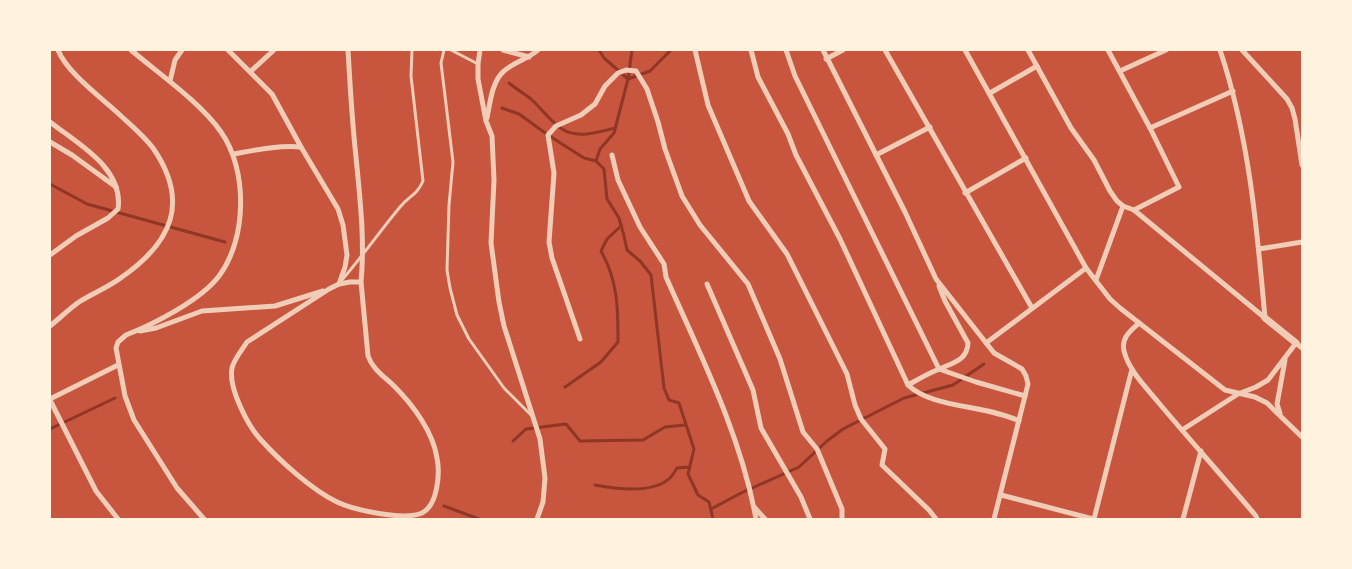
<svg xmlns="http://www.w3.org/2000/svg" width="1352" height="569" viewBox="0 0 1352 569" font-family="'Archivo Narrow',sans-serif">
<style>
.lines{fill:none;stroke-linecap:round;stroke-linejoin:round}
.stream{stroke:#8f3625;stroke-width:3}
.service{stroke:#f1ccb7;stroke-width:3}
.minor{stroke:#f1ccb7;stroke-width:5}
.tertiary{stroke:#f1ccb7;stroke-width:7}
</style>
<rect width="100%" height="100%" fill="#c8553d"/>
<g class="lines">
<g class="stream">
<path d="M 599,50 L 604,58 L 628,79"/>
<path d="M 628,79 L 632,50"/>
<path d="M 509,83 C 516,89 525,94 531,99 C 542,109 550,121 562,129 C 577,139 600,132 615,128"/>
<path d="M 502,108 L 519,114 L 548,135 L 584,158 L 596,161 L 604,169 L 607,199 L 619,218 L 624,236 L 627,250 L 640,261 L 651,275 L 664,388 L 669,400 L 679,403 L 694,449 L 688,474 L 698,495 L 709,502 L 713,519"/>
<path d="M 596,161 L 600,149 L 614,133 L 628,79 L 650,71 L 671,50"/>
<path d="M 50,184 L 87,204 L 225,242"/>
<path d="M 565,387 L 601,362 L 618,342 C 618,309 618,281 601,251 L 607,239 L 621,226"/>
<path d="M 50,429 L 115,398"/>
<path d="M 513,441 L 526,429 L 566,424 L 580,441 L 643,440 L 665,427 L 685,425"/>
<path d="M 595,485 C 616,489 653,494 670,478 C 673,475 675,471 677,468 L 690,467"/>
<path d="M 444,506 L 479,519"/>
<path d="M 711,509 L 741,493 L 799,467 L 827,441 L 843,429 L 904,398 L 953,385 L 984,364"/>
</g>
<g class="service">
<path d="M 444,50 L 441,63 L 453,162 L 449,205 L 447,270 L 450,288 L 457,315 L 469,339 L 504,388 L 531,415"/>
<path d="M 451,50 L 478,64"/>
<path d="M 341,281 C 362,257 380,231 400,207 C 409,196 417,195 423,181 L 411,76 L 412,50"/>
</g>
<g class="minor">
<path d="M 131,50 C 159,74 200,102 221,132 C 248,170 247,239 219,276 C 201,300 154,324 126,335 L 118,342 L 116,348 L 125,396 L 134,420 L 177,488 L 204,519"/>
<path d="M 228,50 L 272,94 L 301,147 L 338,209 L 343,225 L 347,255 L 345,267 L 339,284"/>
<path d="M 348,50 C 350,85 352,121 356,157 C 360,199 365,240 361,282"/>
<path d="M 480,50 L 478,64 L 478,79 L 486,121 L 492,136 L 494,180 L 491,243 L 499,302 L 504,326 L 540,439 L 545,478 L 543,502 L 537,519"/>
<path d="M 503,50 L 529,57"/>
<path d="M 695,50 L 708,105 L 749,201 L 787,254 L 847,374 L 855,405 L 861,419 L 885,449 L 882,465 L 929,510 L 936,519"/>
<path d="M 751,50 L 758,77 L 788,134 L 796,155 L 840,239 L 908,385 C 931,408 986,405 1019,421"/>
<path d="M 786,50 L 795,76 L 939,369 L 976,382 L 1025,396"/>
<path d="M 823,50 L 905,212 L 936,279 L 994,353 L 1022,369 L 1026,376 L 1028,384 L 1025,396 L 994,519"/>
<path d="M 885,50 L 1032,308"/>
<path d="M 965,50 L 1086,268 L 1110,299 L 1120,308 L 1225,390 L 1255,397 L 1267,403 L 1302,437"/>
<path d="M 1028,50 L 1071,128 L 1094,160 L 1110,191 L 1117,201 L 1123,206 L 1134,210 L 1265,318"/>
<path d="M 1108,50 L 1150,128 L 1179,187 L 1134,210"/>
<path d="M 1220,50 C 1249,136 1257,228 1265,318"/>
<path d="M 1242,50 L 1287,99 L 1292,108 L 1295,119 L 1302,165"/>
<path d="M 826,59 L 843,50"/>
<path d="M 251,71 L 274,50"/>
<path d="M 1120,71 L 1166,50"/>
<path d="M 170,81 L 175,60 L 182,50"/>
<path d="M 990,93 L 1037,66"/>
<path d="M 487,118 C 490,103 492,81 504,71 C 514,62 528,59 538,50"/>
<path d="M 50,122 C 78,144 124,168 118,209 L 108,218 L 76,236 L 50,255"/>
<path d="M 1150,128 L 1233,91"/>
<path d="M 50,142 L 72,155 L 116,187"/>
<path d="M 233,154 C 256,150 279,145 301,147"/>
<path d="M 612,155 L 618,180 L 640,227 L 664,264 L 666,277 C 700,354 741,435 756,519"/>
<path d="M 876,155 L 930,127"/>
<path d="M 965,193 L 1026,158"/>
<path d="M 1259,249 L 1302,242"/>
<path d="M 1096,280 L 1123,206"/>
<path d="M 350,282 L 361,282 L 368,356 C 373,370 385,377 395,387 C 413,405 433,432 437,458 C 440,473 438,505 422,513 C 404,521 354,510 337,502 C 312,490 280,461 261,440 C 248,426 228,388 232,368 C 234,359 242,350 247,342 L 329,289 L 339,284 Z"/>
<path d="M 707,284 L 753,390 L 761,428 L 801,497 L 810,519"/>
<path d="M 1139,323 C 1130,331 1121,338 1124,351 C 1129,371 1146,387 1158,402 C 1190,440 1224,478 1256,516 L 1257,519"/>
<path d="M 50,326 C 60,318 69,309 79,302 C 93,293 109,287 122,277 C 172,242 190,202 153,148 C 144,136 132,126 121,116 C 102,98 67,73 58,50"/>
<path d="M 140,331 L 156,328 L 202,311 L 275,306 L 323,291"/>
<path d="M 580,339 L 552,258 L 549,242 L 554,173 L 548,135 L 556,126 L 581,115 L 595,104 L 605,86 L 618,73 L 626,70 L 636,71 L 647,89 L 658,122 L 665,149 L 682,196 L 700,225 L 748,284 L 780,359 L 803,432 L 817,449 L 842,509 L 842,519"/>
<path d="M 986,343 L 1086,268"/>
<path d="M 908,385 C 917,380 927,374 937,370 C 951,363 967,362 968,343 L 945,301 L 939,286"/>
<path d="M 50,399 L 118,365"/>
<path d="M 50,400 L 96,491 L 118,519"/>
<path d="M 1280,413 L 1277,404 L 1285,360"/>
<path d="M 1182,430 L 1238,394 L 1256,387 L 1268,380 L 1296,343 L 1302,348"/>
<path d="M 1001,495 L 1093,519"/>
<path d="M 754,507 L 765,519"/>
<path d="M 1094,519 L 1132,369"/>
<path d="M 1183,519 L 1201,451"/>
</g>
<path class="tertiary" d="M 1265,318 L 1296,343"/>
</g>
<rect width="1352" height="569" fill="none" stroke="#fff3e0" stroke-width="102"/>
</svg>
